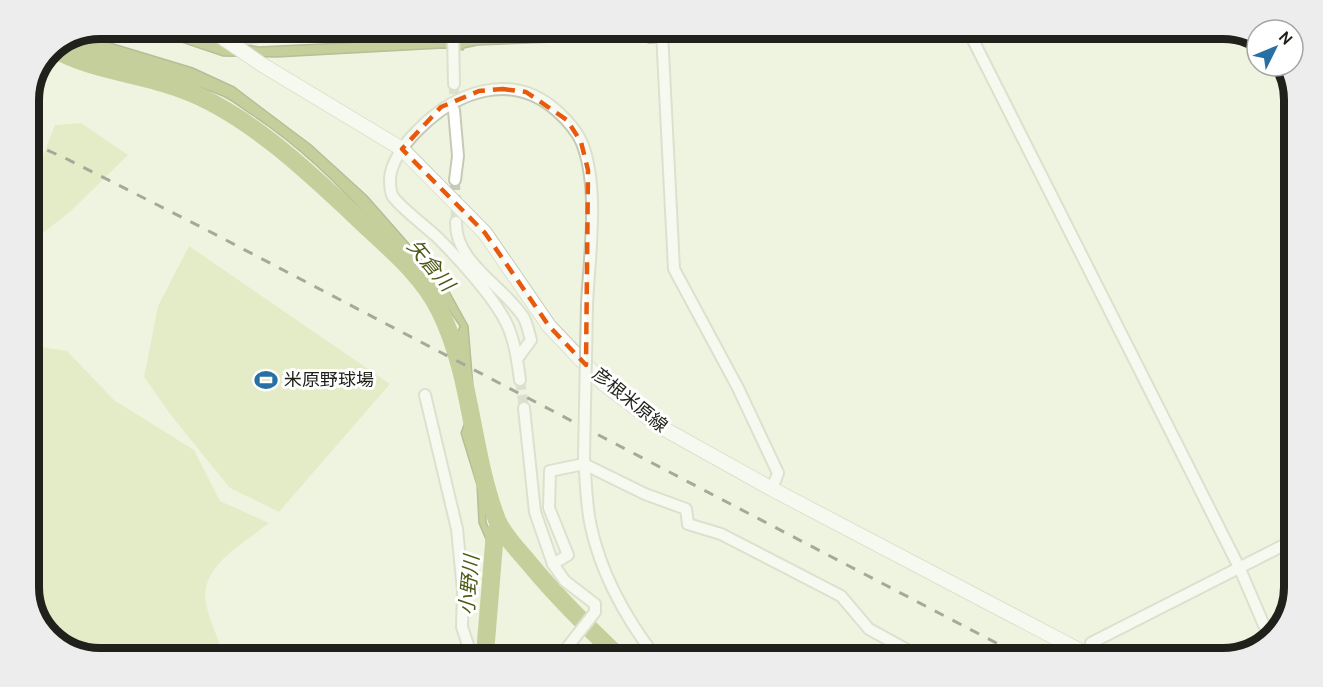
<svg xmlns="http://www.w3.org/2000/svg" width="1323" height="687" viewBox="0 0 1323 687" font-family="Cabin,'Noto Sans JP',sans-serif">
<style>
.green{fill:#d6e3a7}
.water{fill:#93a347;stroke:#707c3a;stroke-width:1.5}
.lines{fill:none;stroke-linecap:round;stroke-linejoin:round}
.river{stroke:#93a347;stroke-width:18}
.minor-tunnel{stroke:#c5cab9;stroke-width:10;stroke-dasharray:10 5;stroke-linecap:butt}
.minor-casing{stroke:#c5cab7;stroke-width:14}
.major-casing{stroke:#c5cab7;stroke-width:16}
.minor{stroke:#fff;stroke-width:10}
.major{stroke:#fff;stroke-width:14}
.rail{stroke:#4c4f45;stroke-width:3;stroke-dasharray:10 10;stroke-linecap:butt}
.minor-bridge-casing{stroke:#c5cab7;stroke-width:14;stroke-linecap:butt}
.minor-bridge{stroke:#fff;stroke-width:10}
.marked{fill:none;stroke:#e8590c;stroke-width:4.5;stroke-dasharray:12 8;stroke-linejoin:round}
.labels{text-anchor:middle;dominant-baseline:central;stroke-width:6;stroke-linejoin:round;paint-order:stroke}
.poi-label{font-size:18px;fill:#1f211a;stroke:#fff;text-anchor:start}
.street-label{font-size:18px;fill:#1f211a;stroke:#fff}
.water-label{font-size:20px;font-style:italic;fill:#4f5917;stroke:#fff}
.rim{fill:none;stroke:#1f211a;stroke-width:8}
</style>
<rect width="100%" height="100%" fill="#eff4e1"/>
<g class="green">
<path d="M 81,123 L 128,155 L 71,211 L 29,244 L 29,162 L 39,166 L 55,125 Z"/>
<path d="M 189,246 L 390,384 L 279,512 L 230,488 L 173,418 L 144,377 L 158,306 Z"/>
<path d="M 29,345 L 67,351 L 114,400 L 194,450 L 220,501 L 269,523 C 245,543 199,566 206,603 C 209,619 217,636 223,652 L 68,651 L 40,626 L 29,592 Z"/>
</g>
<g class="water">
<path d="M 143,29 L 169,29 L 259,47 L 573,32 L 780,33 L 766,36 L 761,34 L 687,38 L 673,42 L 649,43 L 636,39 L 478,45 L 464,48 L 463,50 L 443,48 L 277,57 L 223,56 Z"/>
<path d="M 84,35 L 193,68 L 234,87 L 311,145 L 367,196 L 446,286 L 468,326 L 476,422 L 473,438 L 485,484 L 486,522 L 498,551 L 494,558 L 479,523 L 477,485 L 461,433 L 465,422 L 462,406 L 465,394 L 455,340 L 460,326 C 442,299 422,271 399,247 C 393,240 384,236 378,229 C 341,186 302,148 254,116 C 244,110 234,101 223,96 C 168,73 108,68 52,48 Z"/>
</g>
<g class="lines">
<g class="river">
<path d="M 52,48 C 92,71 139,73 181,89 C 249,113 317,180 369,229 C 395,253 424,278 440,311 C 472,376 471,452 497,520 C 504,536 518,550 529,563 C 556,596 586,625 617,655"/>
<path d="M 485,654 L 495,532"/>
</g>
<g class="minor-tunnel">
<path d="M 454,84 L 454,110"/>
<path d="M 455,180 L 456,222"/>
<path d="M 520,380 L 524,408"/>
</g>
<g class="minor-casing">
<g id="minor">
<path d="M 453,31 L 454,84"/>
<path d="M 662,32 L 674,269 L 738,388 L 778,473 L 772,489"/>
<path d="M 970,34 L 1239,567 L 1270,639"/>
<path d="M 225,41 L 267,35 L 372,30"/>
<path d="M 454,110 L 458,156 L 455,180"/>
<path d="M 456,222 C 455,263 504,286 524,318 C 527,324 529,333 531,340 L 517,359"/>
<path d="M 520,380 C 517,358 514,334 502,315 C 488,291 458,258 438,238 C 429,229 397,205 392,195 C 391,192 390,185 390,182 C 389,164 405,143 417,131 C 455,92 511,70 557,111 C 567,120 577,131 582,143 C 600,189 589,257 587,305"/>
<path d="M 425,395 L 457,529 L 463,591 L 462,627 L 471,654"/>
<path d="M 524,408 L 535,512 L 553,564 L 565,581 L 595,604 L 595,612 L 562,654"/>
<path d="M 584,458 C 586,481 586,505 591,527 C 601,573 626,618 654,655"/>
<path d="M 553,564 L 568,555 L 549,508 L 550,471 L 584,464 L 645,494 L 686,509 L 688,524 L 721,534 L 841,596 L 869,629 L 909,651 L 913,656"/>
<path d="M 1091,643 L 1288,543"/>
<path d="M 470,651 L 506,654"/>
</g>
</g>
<g class="major-casing">
<path id="major" d="M 210,29 L 261,64 L 402,149 L 485,233 L 549,326 L 604,384 L 659,426 L 772,489 L 1094,658"/>
</g>
<use href="#minor" class="minor"/>
<use href="#major" class="major"/>
<path class="rail" d="M 29,142 L 67,159 L 201,227 L 1023,657"/>
<g class="minor-bridge-casing">
<path id="minor-bridge" d="M 584,456 L 587,305"/>
</g>
<use href="#minor-bridge" class="minor-bridge"/>
</g>
<path d="M0 0H1323V687H0ZM 503,89 L 526,92 L 567,120 L 581,142 L 588,170 L 586,365 L 549,326 L 485,233 L 402,149 L 441,107 L 479,91 Z" fill="#eff4e1" fill-opacity=".55" fill-rule="evenodd"/>
<path class="marked" d="M 503,89 L 526,92 L 567,120 L 581,142 L 588,170 L 586,365 L 549,326 L 485,233 L 402,149 L 441,107 L 479,91 Z"/>
<defs>
<g id="stadium-bare" transform="scale(1.8)"><path d="M0-5a6.5 5 0 1 0 0 10a6.5 5 0 1 0 0-10ZM-3.5-1.8h7v3.6h-7Z" fill="#2770a3" stroke="#fff" stroke-width="2.5" paint-order="stroke"/></g>
</defs>
<g fill-rule="evenodd">
<use href="#stadium-bare" x="266" y="380"/>
</g>
<g class="labels">
<g class="poi-label">
<text x="284" y="380">米原野球場</text>
</g>
<g class="street-label">
<text transform="translate(630 400) rotate(39)">彦根米原線</text>
</g>
<g class="water-label">
<text transform="translate(431 265) rotate(50)">矢倉川</text>
<text transform="translate(469 585) rotate(-85)">小野川</text>
</g>
</g>
<path d="M0 0H1323V687H0ZM100 39H1223A61 61 0 0 1 1284 100V587A61 61 0 0 1 1223 648H100A61 61 0 0 1 39 587V100A61 61 0 0 1 100 39Z" fill="#ededed" fill-rule="evenodd"/>
<path class="rim" d="M100 39H1223A61 61 0 0 1 1284 100V587A61 61 0 0 1 1223 648H100A61 61 0 0 1 39 587V100A61 61 0 0 1 100 39Z"/>
<g transform="translate(1275 48) rotate(47)"><circle r="28" fill="#ffffff" stroke="#a5a6a3" stroke-width="1.5"/>
<path d="M0-4.5L10 22L0 15L-10 22Z" fill="#2770a3"/>
<text y="-9" font-size="16" font-weight="bold" text-anchor="middle" fill="#1f211a">N</text>
</g>
</svg>
